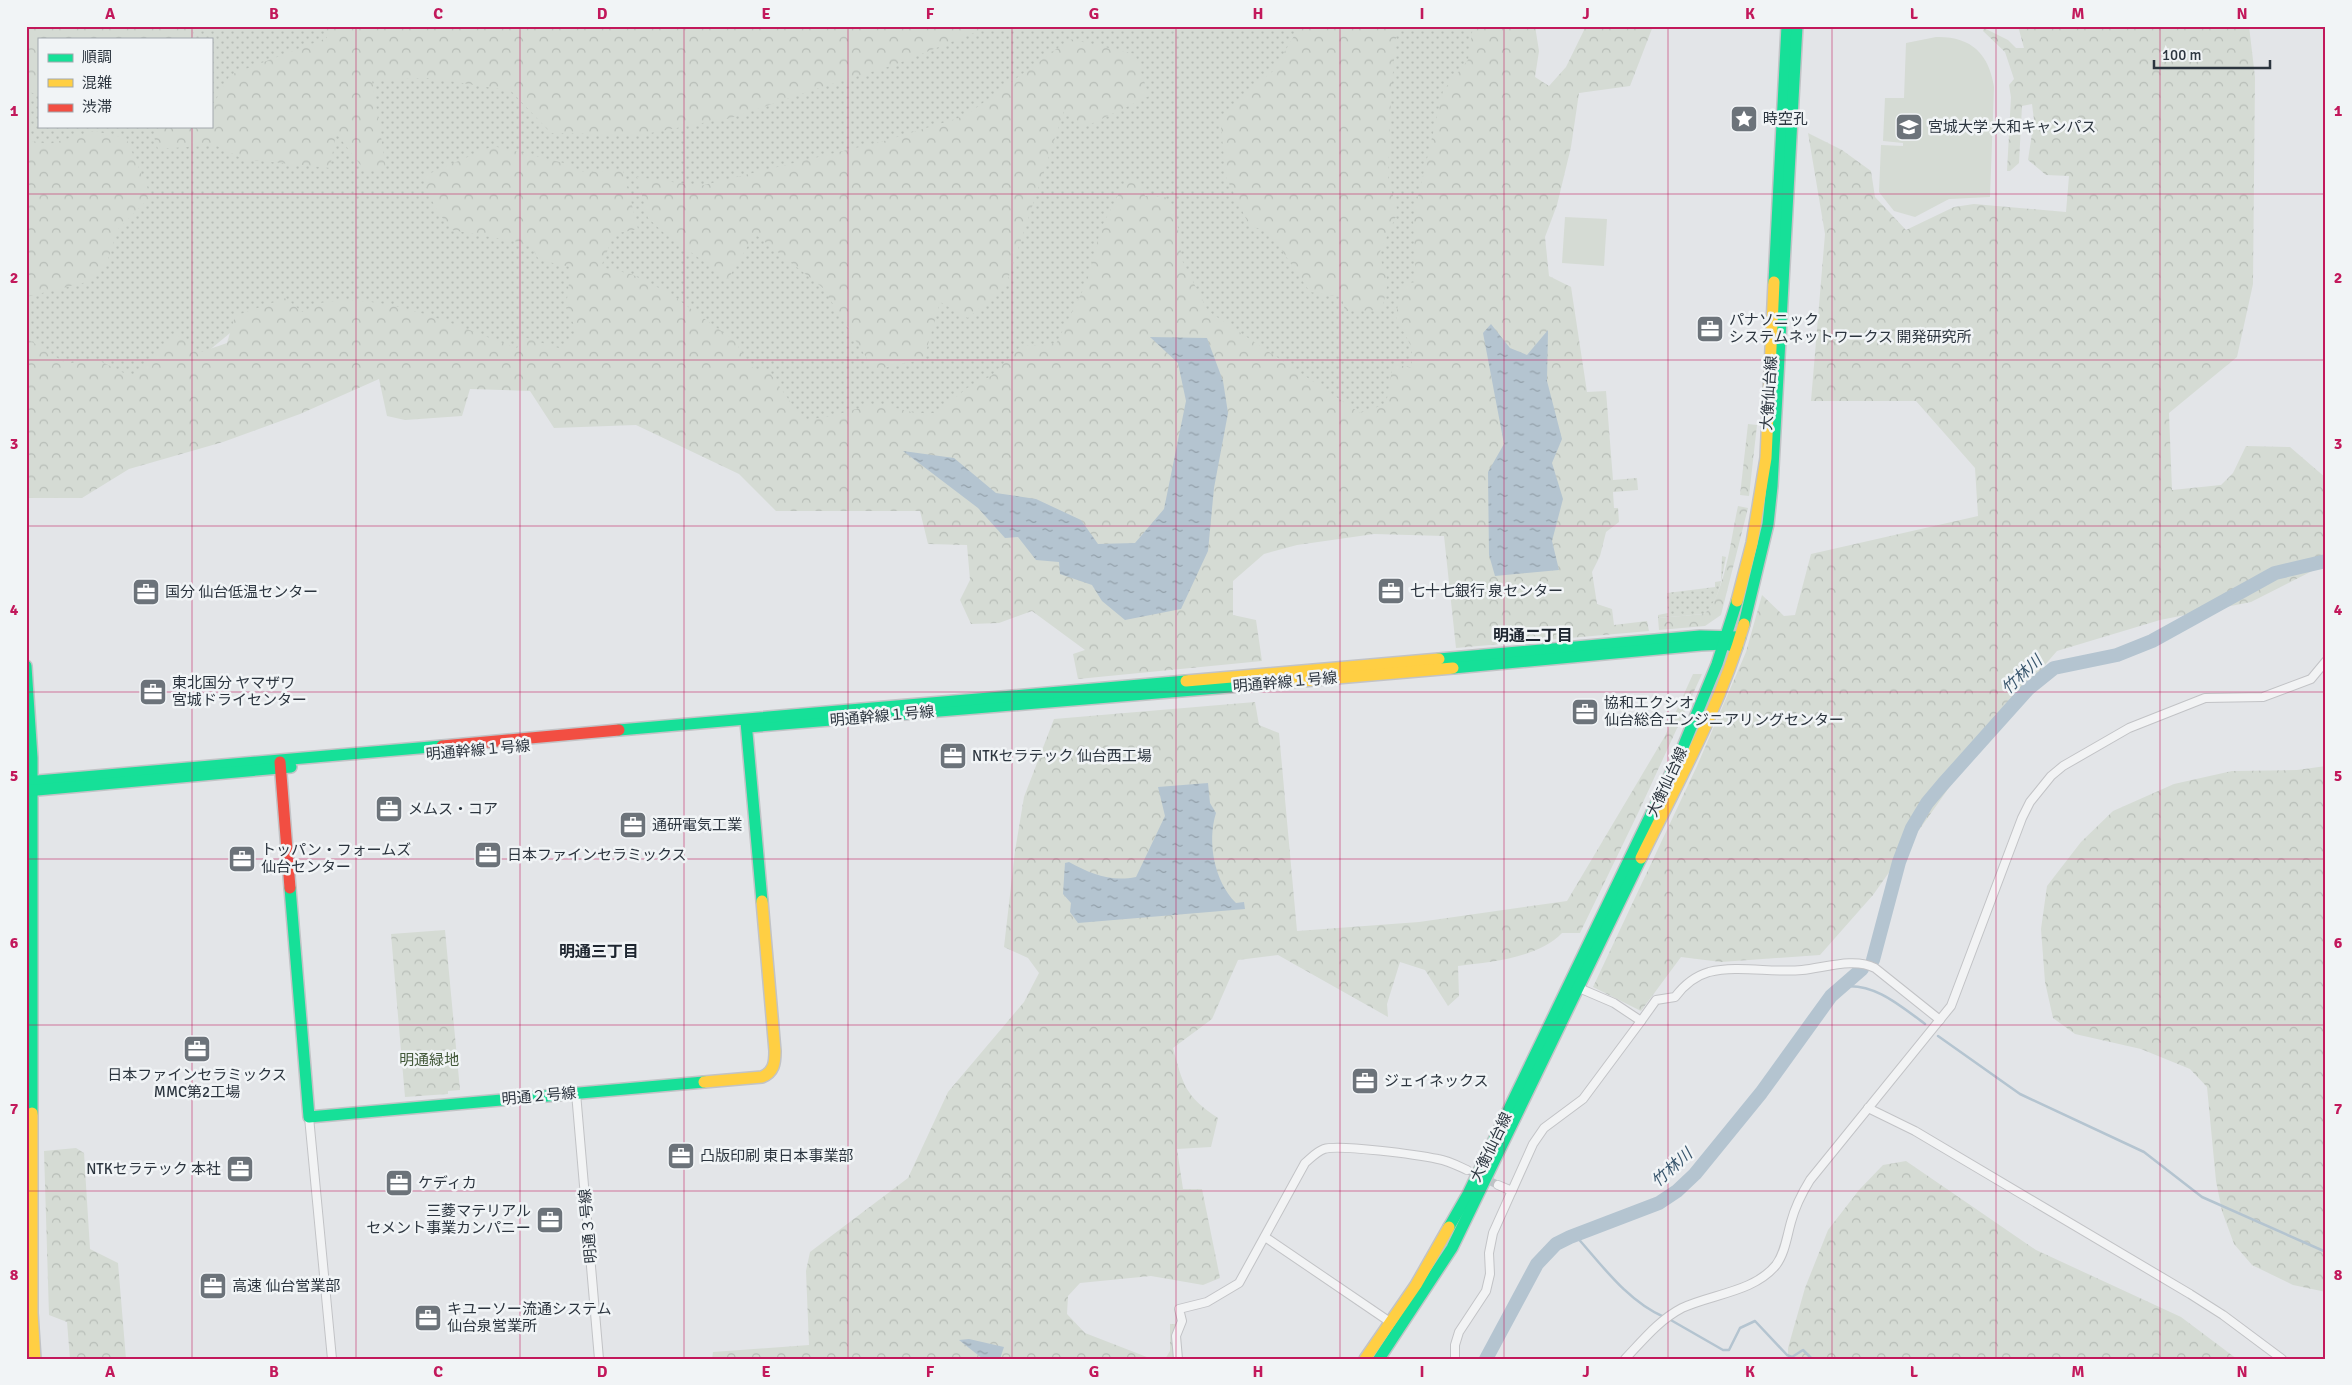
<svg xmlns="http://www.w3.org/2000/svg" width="2352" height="1385" viewBox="0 0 2352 1385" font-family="Signika,'Noto Sans JP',sans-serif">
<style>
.grass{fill:url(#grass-dots);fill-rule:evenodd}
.forest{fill:url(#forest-crowns)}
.pitch{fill:#d5dbd4}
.water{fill:url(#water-ripples)}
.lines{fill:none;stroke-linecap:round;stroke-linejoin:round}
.stream{stroke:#b4c4d0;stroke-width:2.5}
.river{stroke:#b4c4d0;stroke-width:14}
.street-tunnel{stroke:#bec2c6;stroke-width:8;stroke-dasharray:8 4;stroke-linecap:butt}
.street-casing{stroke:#c2c3c6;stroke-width:10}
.fast-casing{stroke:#c2c3c6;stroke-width:14}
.slow-casing{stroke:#c2c3c6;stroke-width:14}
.jam-casing{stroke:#c2c3c6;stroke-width:14}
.street{stroke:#f2f3f4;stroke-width:8}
.fast{stroke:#16e098;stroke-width:11}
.slow{stroke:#ffcf43;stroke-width:11}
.jam{stroke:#f24e42;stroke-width:11}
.grid{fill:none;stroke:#c2185b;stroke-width:1;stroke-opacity:0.55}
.labels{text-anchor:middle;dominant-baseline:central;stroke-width:5;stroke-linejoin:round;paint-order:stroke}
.poi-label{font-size:15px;fill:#2c353f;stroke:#f1f4f6;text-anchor:start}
.street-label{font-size:15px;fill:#2c353f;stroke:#f1f4f6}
.park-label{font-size:15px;fill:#43593a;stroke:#f1f4f6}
.neighbourhood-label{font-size:16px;font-weight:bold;fill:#1e2630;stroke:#f1f4f6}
.water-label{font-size:16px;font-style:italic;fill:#3a576e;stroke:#f1f4f6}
.neatline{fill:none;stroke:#c2185b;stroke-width:2}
.grid-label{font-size:16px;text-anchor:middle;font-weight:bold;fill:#c2185b}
</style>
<defs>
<pattern id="grass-dots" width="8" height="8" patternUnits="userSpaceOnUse" patternTransform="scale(1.25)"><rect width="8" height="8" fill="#d5dbd4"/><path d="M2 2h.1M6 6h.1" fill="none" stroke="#b7bdb7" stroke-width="1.8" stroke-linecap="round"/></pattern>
<pattern id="forest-crowns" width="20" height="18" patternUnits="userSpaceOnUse" patternTransform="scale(1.25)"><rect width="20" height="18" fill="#d5dbd4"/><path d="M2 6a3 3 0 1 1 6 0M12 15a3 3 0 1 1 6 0" fill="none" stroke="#b7bdb7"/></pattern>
<pattern id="water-ripples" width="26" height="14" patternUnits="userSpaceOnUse" patternTransform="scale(1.25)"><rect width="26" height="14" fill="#b4c4d0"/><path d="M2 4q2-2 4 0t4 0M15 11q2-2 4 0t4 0" fill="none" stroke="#93a0aa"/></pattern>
</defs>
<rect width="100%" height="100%" fill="#e3e5e8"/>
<g class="grass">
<path d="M 26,26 L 1530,26 L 1434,397 L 1357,431 L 1061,352 L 947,422 L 799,428 L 567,357 L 241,324 L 195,362 L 136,386 L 66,373 L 26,348 ZM 39,39 L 211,39 L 211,126 L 39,126 Z"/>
<path d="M 1722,556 L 1726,557 C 1722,576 1720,601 1704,614 L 1658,618 L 1658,615 L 1668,613 L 1667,593 L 1715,587 L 1715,582 L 1721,581 Z"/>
</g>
<g class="forest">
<path d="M 26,26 L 196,26 L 191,39 L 39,39 L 39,94 L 26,92 Z"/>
<path d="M 322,26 L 991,26 L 894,65 L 822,87 L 734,117 L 640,135 L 551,133 L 511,91 L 431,78 L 372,80 L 386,169 L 365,171 L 336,133 L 330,168 L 243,159 L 215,145 L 158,149 L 154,137 L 160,126 L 211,126 L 211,103 L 214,103 L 230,75 L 327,38 Z"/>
<path d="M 1300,26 L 1397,26 L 1391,95 L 1388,180 L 1398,212 L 1379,254 L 1388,282 L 1382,310 L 1345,311 L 1342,297 L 1310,292 L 1268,230 L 1250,227 L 1226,177 L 1220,117 L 1273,71 Z"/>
<path d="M 1473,26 L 1535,26 L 1539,51 L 1535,77 L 1549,86 L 1566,67 L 1586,26 L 1653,26 L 1630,86 L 1579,93 L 1571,147 L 1557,205 L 1545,237 L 1549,276 L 1571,287 L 1587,392 L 1606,391 L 1613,480 L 1637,478 L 1638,490 L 1613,492 L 1614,508 L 1618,508 L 1619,522 L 1606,532 L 1600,556 L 1592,572 L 1597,604 L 1612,609 L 1614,625 L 1647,621 L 1649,631 L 1456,648 L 1444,536 L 1374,534 L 1297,545 L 1264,554 L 1233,581 L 1233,615 L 1256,620 L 1262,661 L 1078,679 L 1073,654 L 1085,650 L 1032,611 L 999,623 L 971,624 L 960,600 L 970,580 L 967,545 L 928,544 L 920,511 L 776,511 L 739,474 L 636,425 L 554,428 L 530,391 L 470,389 L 462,416 L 405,420 L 387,416 L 379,379 L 300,414 L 223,442 L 129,469 L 82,498 L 26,498 L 26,338 L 67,364 L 94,358 L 134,378 L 177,335 L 201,352 L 227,343 L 235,316 L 286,298 L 302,312 C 309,309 318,303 326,302 C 391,293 457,327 517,348 L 523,337 L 562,349 L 578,334 L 566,307 L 571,267 L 539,260 L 530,244 L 452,230 C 440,215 425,195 426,175 L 493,146 L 564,163 L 584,172 L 623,170 L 638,229 L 614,234 L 601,267 L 631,274 L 669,293 L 735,341 L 750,367 L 770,373 L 803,420 L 832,416 L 877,403 L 915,413 L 937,413 L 967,388 L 991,376 L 1021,346 L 1056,344 L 1087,282 L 1101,228 L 1125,182 L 1140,180 L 1145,196 L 1165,197 L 1176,213 L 1182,260 L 1208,311 L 1360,413 L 1386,404 L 1393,364 L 1412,368 L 1412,348 L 1396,317 L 1401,284 L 1416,282 L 1413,218 L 1443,91 L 1468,60 Z"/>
<path d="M 2018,26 L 2249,26 L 2255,77 L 2253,284 L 2237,357 L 2169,413 L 2172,490 L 2221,485 L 2233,473 L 2246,446 L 2290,447 L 2326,478 L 2326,564 L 2251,602 L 2160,620 L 2057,651 L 1997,720 L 1873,895 L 1820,955 L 1721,962 L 1681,957 L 1641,1011 L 1593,987 L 1697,766 L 1746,652 L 1762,595 L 1784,616 L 1795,615 L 1811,554 L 1978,516 L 1975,468 L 1916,401 L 1811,401 L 1825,234 L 1808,133 L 1842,150 L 1871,171 L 1875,197 L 1906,230 L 1954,207 L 1974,204 L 2066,212 L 2069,176 L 2046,175 L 2028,160 L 2034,120 L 2032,104 L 2022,106 L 2019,163 L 2010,171 L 2007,171 L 2011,97 L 2009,85 L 2014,79 L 2005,52 L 1983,31 L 1984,28 L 2008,40 L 2016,48 L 2024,48 Z"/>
<path d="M 1070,39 L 1135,54 L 1149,96 L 1085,127 L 1064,111 L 1006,285 L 968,318 L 940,302 L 924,359 L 874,370 L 823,288 L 755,234 L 728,279 L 664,233 L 648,218 L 637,177 L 700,186 L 884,141 L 965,116 Z"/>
<path d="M 94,131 L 126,138 L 151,196 L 118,229 L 107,262 L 91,281 L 26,297 L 26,140 L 49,144 Z"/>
<path d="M 1748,424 L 1757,425 L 1749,496 L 1740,495 Z"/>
<path d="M 1738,506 L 1748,508 L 1721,615 L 1705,626 L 1659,630 L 1658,618 L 1704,614 C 1725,598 1732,532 1738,506 Z"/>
<path d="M 1693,674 L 1702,674 L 1639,811 L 1580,933 L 1562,933 C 1538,958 1491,962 1458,966 L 1459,996 L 1448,1006 L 1425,970 L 1400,962 L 1387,1004 L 1388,1017 L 1278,955 L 1238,960 L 1212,1019 L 1173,1048 C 1183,1085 1185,1096 1218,1118 L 1211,1147 L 1177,1149 L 1183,1189 L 1202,1189 L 1220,1278 L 1203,1285 L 1151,1276 L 1080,1283 L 1068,1296 L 1067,1314 L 1085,1333 L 1152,1359 L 712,1359 L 713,1352 L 809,1345 L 806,1271 L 810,1252 L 908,1178 L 948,1092 L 1024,1002 L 1039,973 L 1028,958 L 1004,947 L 1015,851 L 1024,797 L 1054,719 L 1255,702 L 1259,725 L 1279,733 L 1297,931 L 1419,922 L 1567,901 L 1665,736 Z"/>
<path d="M 2326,766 L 2326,1292 L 2293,1285 L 2252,1265 L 2234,1244 L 2222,1211 L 2216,1181 L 2207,1087 L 2190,1069 L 2141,1049 L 2075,1034 L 2053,1018 L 2045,982 L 2041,929 L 2047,886 L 2081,842 L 2113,811 L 2174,784 L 2232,771 L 2297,770 Z"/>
<path d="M 445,930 L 460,1090 L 448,1091 L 448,1094 L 405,1097 L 391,934 Z"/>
<path d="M 76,1148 L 84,1153 L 90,1249 L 118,1263 L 126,1359 L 70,1359 L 67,1322 L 49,1315 L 44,1151 Z"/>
<path d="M 1906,1161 L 2036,1250 L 2181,1317 L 2237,1359 L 1788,1359 L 1788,1348 L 1805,1288 L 1828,1230 L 1859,1190 L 1883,1165 Z"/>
<path d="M 1170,1324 L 1175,1324 L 1176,1359 L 1165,1359 L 1170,1351 Z"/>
</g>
<g class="pitch">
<path d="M 1936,37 C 1970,36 1989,53 1994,87 L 1990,197 L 1949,199 L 1915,217 L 1894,211 L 1879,192 L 1881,145 L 1903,146 L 1903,143 L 1883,141 L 1885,98 L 1904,98 L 1906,43 Z"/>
<path d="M 1565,217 L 1607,219 L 1604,266 L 1562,263 Z"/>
</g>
<g class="water">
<path d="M 1491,324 L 1510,348 L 1527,355 L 1548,330 L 1547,381 L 1562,439 L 1552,463 L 1563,499 L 1552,541 L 1559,570 L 1495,576 L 1489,555 L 1488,472 L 1504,444 L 1483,333 Z"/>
<path d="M 1150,337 L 1207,338 L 1223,381 L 1228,413 L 1214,488 L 1208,551 L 1181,609 L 1125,620 L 1102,601 L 1092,585 L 1060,574 L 1059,562 L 1036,560 L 1018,537 L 1005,538 L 978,508 L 903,451 L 954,458 L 996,493 L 1036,499 L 1081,520 L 1098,544 L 1135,543 L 1164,509 L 1186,401 L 1178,363 Z"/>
<path d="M 1208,783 L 1210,803 L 1216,813 C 1207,842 1214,881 1236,903 L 1244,902 L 1245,909 L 1078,923 L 1070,912 L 1071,903 L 1063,894 L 1065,863 L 1069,862 C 1091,874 1110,882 1136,877 L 1165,816 L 1158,787 Z"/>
<path d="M 969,1339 L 1004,1347 L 1000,1359 L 983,1359 L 959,1340 Z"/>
</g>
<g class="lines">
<g class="stream">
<path d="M 1841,987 C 1873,981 1902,1007 1925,1024"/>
<path d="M 1938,1036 L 2020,1094 L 2144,1152 L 2202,1197 L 2326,1252"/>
<path d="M 1575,1235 C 1601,1264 1627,1301 1664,1317"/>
<path d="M 1669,1319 L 1723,1350 L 1729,1350 L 1740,1328 L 1755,1321 L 1787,1355 L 1792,1357 L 1803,1350 L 1812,1359"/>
</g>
<g class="river">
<path d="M 1873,960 L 1899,862 L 1912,828 L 1927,803 L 1943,784 L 2028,689 L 2054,668 L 2117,655 L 2152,641 L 2275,573 L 2326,561"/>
<path d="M 1486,1359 L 1537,1264 L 1556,1244 L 1570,1237 L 1659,1203 L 1677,1191 L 1695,1174 L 1761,1093 L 1831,996 L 1862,969"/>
</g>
<path class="street-tunnel" d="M 1467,1170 L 1498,1185"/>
<g class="street-casing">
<g id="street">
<path d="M 1641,1021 L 1656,1000 L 1675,997 C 1684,985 1695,976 1709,972 C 1738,965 1772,973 1802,970 C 1824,968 1854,957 1875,968 L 1940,1020"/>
<path d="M 576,1093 L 599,1359"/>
<path d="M 1868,1108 L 1915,1131 L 2190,1294 L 2223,1315 L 2282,1359"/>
<path d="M 309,1117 L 332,1359"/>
<path d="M 1498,1185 L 1512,1191"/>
<path d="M 1265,1237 L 1390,1322"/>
<path d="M 1178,1359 L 1176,1336 L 1182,1321 L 1179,1309 L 1207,1302 L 1239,1283 L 1305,1163 C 1311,1158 1316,1152 1324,1149 C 1339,1144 1419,1155 1438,1159 C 1449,1161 1458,1166 1467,1170"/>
<path d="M 1455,1359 L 1455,1345 L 1459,1332 L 1486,1291 L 1490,1274 L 1489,1253 L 1493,1233 L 1533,1144 L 1544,1128 L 1583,1099 L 1641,1021 L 1614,1003 L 1579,988"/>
<path d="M 1625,1359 C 1643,1340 1659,1320 1682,1308 C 1712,1294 1754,1292 1776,1265 C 1785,1253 1787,1236 1791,1222 C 1795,1207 1802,1193 1810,1180 L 1951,1006 L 2022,818 L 2030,802 L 2051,776 L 2063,766 L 2129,728 L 2205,698 L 2263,697 L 2311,679 L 2326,661"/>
</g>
</g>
<g class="fast-casing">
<g id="fast">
<path d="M 1774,282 L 1787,26"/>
<path d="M 1744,624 L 1768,524 L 1772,486 L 1797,26"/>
<path d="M 1439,659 L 1700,636 L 1740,637"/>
<path d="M 26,666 L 32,758 L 32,1113"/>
<path d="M 1453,668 L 1701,645 L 1725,644 L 1737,647"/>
<path d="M 746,722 L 762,901"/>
<path d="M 748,727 L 1266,684"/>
<path d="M 619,730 L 1186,681"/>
<path d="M 26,782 L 442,746"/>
<path d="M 26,791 L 291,767"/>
<path d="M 290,888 L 309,1117 L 704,1082"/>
<path d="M 1449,1227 L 1468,1194 L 1681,752 L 1717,664 L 1737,601"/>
<path d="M 1379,1359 L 1452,1248 L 1641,858"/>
</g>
</g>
<g class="slow-casing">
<g id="slow">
<path d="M 1737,601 L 1752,543 L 1766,458 L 1774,282"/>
<path d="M 1186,681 L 1439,659"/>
<path d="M 1266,684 L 1453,668"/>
<path d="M 1641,858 C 1678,782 1721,705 1744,624"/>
<path d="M 704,1082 L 762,1077 C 774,1072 775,1063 775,1051 L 762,901"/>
<path d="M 32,1113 L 32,1313 L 35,1359"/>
<path d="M 1365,1359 L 1416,1285 L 1449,1227"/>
</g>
</g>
<g class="jam-casing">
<g id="jam">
<path d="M 442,746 L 619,730"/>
<path d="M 280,762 L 290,888"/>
</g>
</g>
<use href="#street" class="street"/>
<use href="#fast" class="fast"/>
<use href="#slow" class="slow"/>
<use href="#jam" class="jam"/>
</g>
<path class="grid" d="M 192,26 L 192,39M 356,26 L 356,1359M 520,26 L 520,1359M 684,26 L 684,1359M 848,26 L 848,1359M 1012,26 L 1012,1359M 1176,26 L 1176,1359M 1340,26 L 1340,1359M 1504,26 L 1504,1359M 1668,26 L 1668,1359M 1832,26 L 1832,1359M 1996,26 L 1996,1359M 2160,26 L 2160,1359M 192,126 L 192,1359M 26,194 L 2326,194M 26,360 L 2326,360M 26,526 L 2326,526M 26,692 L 2326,692M 26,859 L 2326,859M 26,1025 L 2326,1025M 26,1191 L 2326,1191"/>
<defs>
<g id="sight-square" transform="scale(1.4375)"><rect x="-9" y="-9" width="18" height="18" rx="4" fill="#6c737a" stroke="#f1f4f6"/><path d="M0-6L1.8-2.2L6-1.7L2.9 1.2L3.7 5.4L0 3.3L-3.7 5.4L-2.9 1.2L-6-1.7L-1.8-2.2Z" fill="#fff"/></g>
<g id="university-square" transform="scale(1.4375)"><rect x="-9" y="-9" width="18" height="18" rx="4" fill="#6c737a" stroke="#f1f4f6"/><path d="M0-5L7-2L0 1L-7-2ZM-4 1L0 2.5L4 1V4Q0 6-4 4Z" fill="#fff"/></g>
<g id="office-square" transform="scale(1.4375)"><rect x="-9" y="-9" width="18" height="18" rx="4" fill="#6c737a" stroke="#f1f4f6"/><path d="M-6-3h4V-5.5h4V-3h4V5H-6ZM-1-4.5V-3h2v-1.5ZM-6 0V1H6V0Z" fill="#fff"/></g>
</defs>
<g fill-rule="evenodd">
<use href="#sight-square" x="1744" y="119"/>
<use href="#university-square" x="1909" y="127"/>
<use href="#office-square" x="1710" y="329"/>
<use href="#office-square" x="1391" y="591"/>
<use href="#office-square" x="146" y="592"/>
<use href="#office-square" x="153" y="692"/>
<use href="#office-square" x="1585" y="712"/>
<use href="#office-square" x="953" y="756"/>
<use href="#office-square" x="389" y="809"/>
<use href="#office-square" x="633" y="825"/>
<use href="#office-square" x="488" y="855"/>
<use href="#office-square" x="242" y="859"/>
<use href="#office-square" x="197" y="1049"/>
<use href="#office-square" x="1365" y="1081"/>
<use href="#office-square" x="681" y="1156"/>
<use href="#office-square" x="240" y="1169"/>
<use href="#office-square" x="399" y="1183"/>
<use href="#office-square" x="550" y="1220"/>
<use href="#office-square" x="213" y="1286"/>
<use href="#office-square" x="428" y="1318"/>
</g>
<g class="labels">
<g class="poi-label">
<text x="1763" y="119">時空孔</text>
<text x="1928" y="127">宮城大学 大和キャンパス</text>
<text x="1729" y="320">パナソニック<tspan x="1729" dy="17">システムネットワークス 開発研究所</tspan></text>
<text x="1410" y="591">七十七銀行 泉センター</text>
<text x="165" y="592">国分 仙台低温センター</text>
<text x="172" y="683">東北国分 ヤマザワ<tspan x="172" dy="17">宮城ドライセンター</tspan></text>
<text x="1604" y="703">協和エクシオ<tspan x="1604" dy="17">仙台総合エンジニアリングセンター</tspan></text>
<text x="972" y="756">NTKセラテック 仙台西工場</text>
<text x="408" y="809">メムス・コア</text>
<text x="652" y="825">通研電気工業</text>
<text x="261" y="850">トッパン・フォームズ<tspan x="261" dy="17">仙台センター</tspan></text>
<text x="507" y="855">日本ファインセラミックス</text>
<text x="197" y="1075" text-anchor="middle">日本ファインセラミックス<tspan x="197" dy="17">MMC第2工場</tspan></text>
<text x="1384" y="1081">ジェイネックス</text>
<text x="700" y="1156">凸版印刷 東日本事業部</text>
<text x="221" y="1169" text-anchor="end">NTKセラテック 本社</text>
<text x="418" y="1183">ケディカ</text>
<text x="531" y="1211" text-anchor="end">三菱マテリアル<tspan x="531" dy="17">セメント事業カンパニー</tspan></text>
<text x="232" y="1286">高速 仙台営業部</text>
<text x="447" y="1309">キユーソー流通システム<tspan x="447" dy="17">仙台泉営業所</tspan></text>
</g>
<g class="street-label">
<text transform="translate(1769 393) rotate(-86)">大衡仙台線</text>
<text transform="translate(1285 682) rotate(-5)">明通幹線１号線</text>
<text transform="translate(882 716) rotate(-5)">明通幹線１号線</text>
<text transform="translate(478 750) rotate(-5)">明通幹線１号線</text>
<text transform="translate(1667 782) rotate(-65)">大衡仙台線</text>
<text transform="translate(539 1096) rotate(-5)">明通２号線</text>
<text transform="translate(1491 1147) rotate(-64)">大衡仙台線</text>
<text transform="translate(588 1226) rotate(-95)">明通３号線</text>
</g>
<g class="park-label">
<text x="429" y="1060">明通緑地</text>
</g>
<g class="neighbourhood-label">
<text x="1533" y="636">明通二丁目</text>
<text x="599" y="952">明通三丁目</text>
</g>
<g class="water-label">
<text transform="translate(2022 675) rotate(-43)">竹林川</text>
<text transform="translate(1672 1168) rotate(-42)">竹林川</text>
</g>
</g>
<rect width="2352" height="1385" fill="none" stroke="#f1f4f6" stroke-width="55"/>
<rect x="38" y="38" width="175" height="90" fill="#f1f4f6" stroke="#a2a8ad"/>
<rect x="48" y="54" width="25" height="8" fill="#16e098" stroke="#a2a8ad"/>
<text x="82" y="62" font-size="15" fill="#2c353f">順調</text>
<rect x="48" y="79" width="25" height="8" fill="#ffcf43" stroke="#a2a8ad"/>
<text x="82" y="88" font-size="15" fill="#2c353f">混雑</text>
<rect x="48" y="104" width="25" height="8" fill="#f24e42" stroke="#a2a8ad"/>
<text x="82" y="112" font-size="15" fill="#2c353f">渋滞</text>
<path d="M2154 60v8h116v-8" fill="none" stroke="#2c353f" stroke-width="2.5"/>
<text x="2162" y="60" font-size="15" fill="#2c353f" stroke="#f1f4f6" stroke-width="4" paint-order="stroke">100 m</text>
<rect x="28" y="28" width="2296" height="1330" class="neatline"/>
<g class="grid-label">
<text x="110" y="19">A</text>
<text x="274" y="19">B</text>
<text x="438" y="19">C</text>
<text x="602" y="19">D</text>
<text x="766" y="19">E</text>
<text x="930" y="19">F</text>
<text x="1094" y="19">G</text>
<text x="1258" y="19">H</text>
<text x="1422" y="19">I</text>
<text x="1586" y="19">J</text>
<text x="1750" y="19">K</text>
<text x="1914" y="19">L</text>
<text x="2078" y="19">M</text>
<text x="2242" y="19">N</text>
<text x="14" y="116">1</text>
<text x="2338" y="116">1</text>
<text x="14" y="283">2</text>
<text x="2338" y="283">2</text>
<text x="14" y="449">3</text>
<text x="2338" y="449">3</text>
<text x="14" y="615">4</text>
<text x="2338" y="615">4</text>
<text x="14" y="781">5</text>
<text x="2338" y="781">5</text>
<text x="14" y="948">6</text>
<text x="2338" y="948">6</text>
<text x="14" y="1114">7</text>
<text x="2338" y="1114">7</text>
<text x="14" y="1280">8</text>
<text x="2338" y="1280">8</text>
<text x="110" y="1377">A</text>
<text x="274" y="1377">B</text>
<text x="438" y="1377">C</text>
<text x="602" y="1377">D</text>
<text x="766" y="1377">E</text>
<text x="930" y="1377">F</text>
<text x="1094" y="1377">G</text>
<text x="1258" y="1377">H</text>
<text x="1422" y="1377">I</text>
<text x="1586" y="1377">J</text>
<text x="1750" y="1377">K</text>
<text x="1914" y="1377">L</text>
<text x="2078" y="1377">M</text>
<text x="2242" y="1377">N</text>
</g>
</svg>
